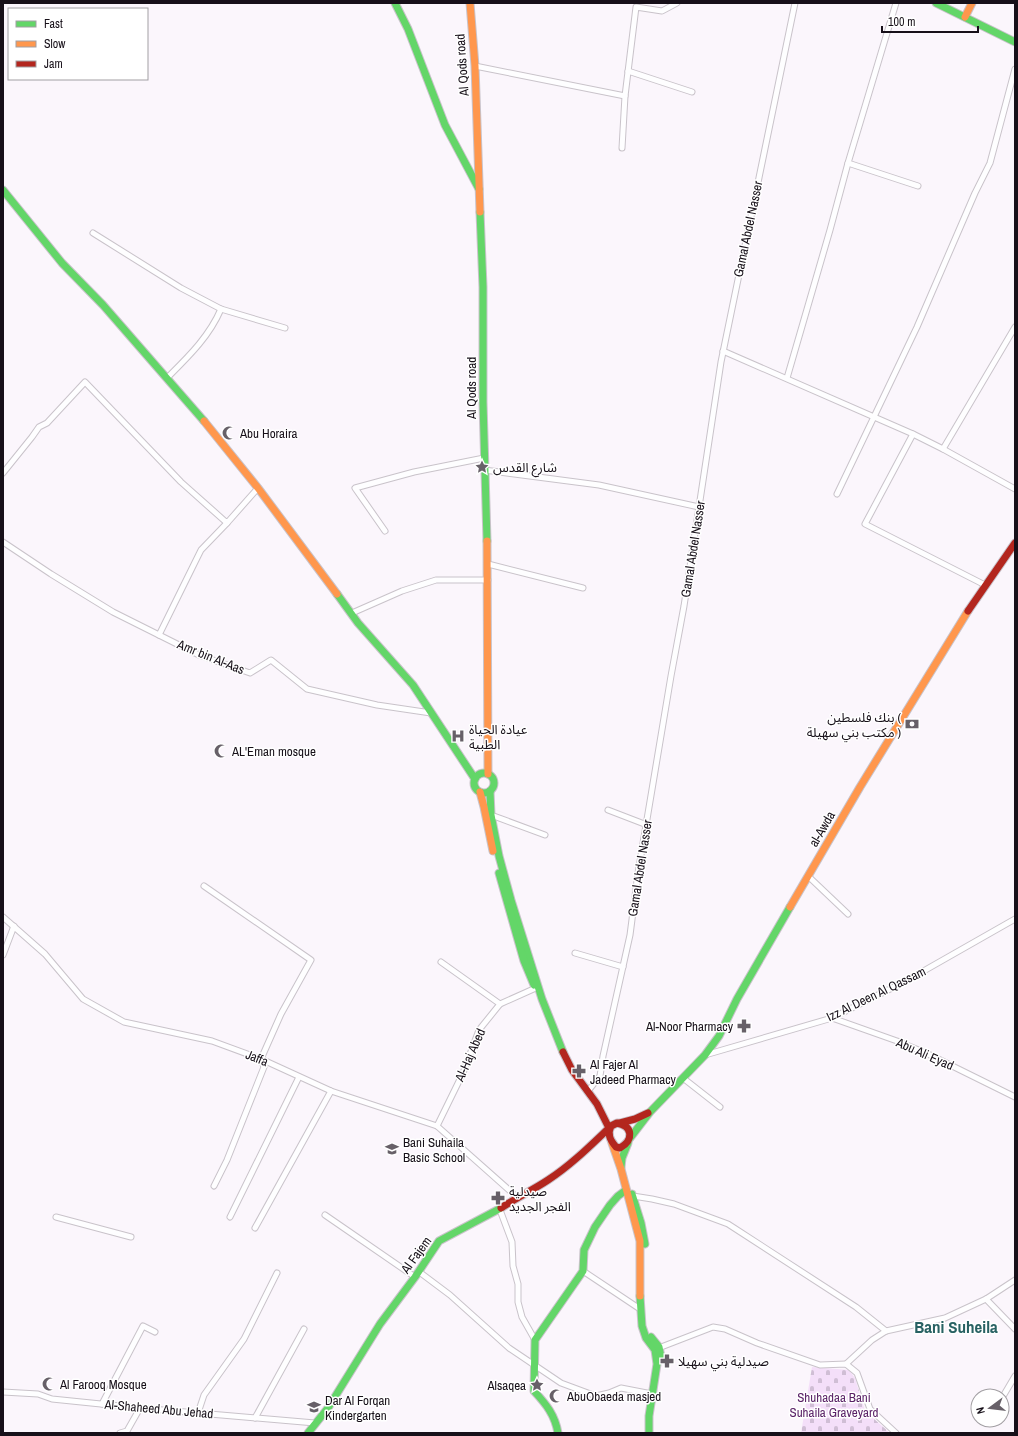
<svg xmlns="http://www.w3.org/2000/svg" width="1018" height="1436" viewBox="0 0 1018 1436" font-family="'Archivo Narrow','Noto Sans Arabic',sans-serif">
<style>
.cemetery{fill:url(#cemetery-stones)}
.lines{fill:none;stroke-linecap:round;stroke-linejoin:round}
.street-casing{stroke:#c9c3ca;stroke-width:7}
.fast-casing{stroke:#c9c3ca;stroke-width:9}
.slow-casing{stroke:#c9c3ca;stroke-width:9}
.jam-casing{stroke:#c9c3ca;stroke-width:9}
.street{stroke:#fefeff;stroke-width:5}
.fast{stroke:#63d668;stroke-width:7}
.slow{stroke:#ff974d;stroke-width:7}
.jam{stroke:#b3261e;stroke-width:7}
.labels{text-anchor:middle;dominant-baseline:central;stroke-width:3;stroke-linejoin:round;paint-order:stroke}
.street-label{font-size:13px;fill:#171019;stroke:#fff}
.poi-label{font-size:13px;fill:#171019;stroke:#fff;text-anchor:start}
.park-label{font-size:13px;fill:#5a2267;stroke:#fff}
.district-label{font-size:17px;font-weight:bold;fill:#286263;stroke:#fff}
</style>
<defs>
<pattern id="cemetery-stones" width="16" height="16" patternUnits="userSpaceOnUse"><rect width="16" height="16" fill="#f4dff9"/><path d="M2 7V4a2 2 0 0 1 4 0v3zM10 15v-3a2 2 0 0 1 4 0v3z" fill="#d0bed5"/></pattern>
</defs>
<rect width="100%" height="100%" fill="#fbf6fc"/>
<path class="cemetery" d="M 812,1367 L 849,1370 L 855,1378 L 865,1411 L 890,1433 L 801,1433 Z"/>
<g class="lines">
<g class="street-casing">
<g id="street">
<path d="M 475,66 L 625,96"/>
<path d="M 628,71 L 692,92"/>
<path d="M 622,148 L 625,96 L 636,7 L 662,11 L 677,3"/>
<path d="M 848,163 L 918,186"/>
<path d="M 93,233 L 181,288 L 221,309 L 285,328"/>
<path d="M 723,351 L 913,434 L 943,449 L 1015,489"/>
<path d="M 167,378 C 188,357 209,337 221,309"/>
<path d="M 787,378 L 830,230 L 848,163 L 896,3"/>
<path d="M 913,434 L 865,524 L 985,585"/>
<path d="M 943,449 L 1015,327"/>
<path d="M 484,470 L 599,485 L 699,507"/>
<path d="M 3,473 L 32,437 L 39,427 L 47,423 L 85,382 L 181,482 L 227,523 L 258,488"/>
<path d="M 837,494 L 917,327 L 975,193 L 990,163 L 1015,69"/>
<path d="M 385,531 L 355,488 L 414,472 L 484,458"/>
<path d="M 3,542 L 51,574 L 113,612 L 199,655 L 250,673 L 271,660 L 307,689 L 377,705 L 431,713"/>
<path d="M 488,564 L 583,588"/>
<path d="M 352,613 L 402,591 L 436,580 L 488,580"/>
<path d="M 159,635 L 201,550 L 227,523"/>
<path d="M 608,810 L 647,825"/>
<path d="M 491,815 L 545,835"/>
<path d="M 808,876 L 848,914"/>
<path d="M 204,886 L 311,960 L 281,1014 L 261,1059 L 264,1067 L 227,1160 L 214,1186"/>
<path d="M 3,917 L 45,954 L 83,999 L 124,1022 L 212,1041 L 261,1059 L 331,1091 L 437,1126 L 517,1197"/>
<path d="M 575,953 L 623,967"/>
<path d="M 3,955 L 14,926"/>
<path d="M 441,962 L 500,1004"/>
<path d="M 832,1018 L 897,1041 L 928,1054 L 1015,1097"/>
<path d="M 705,1055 L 832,1018 L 906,981 L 1015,919"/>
<path d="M 683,1078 L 720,1107"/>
<path d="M 588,1091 L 600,1076 L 603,1056 L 630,935 L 638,873 L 671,676 L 684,606 L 721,362 L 795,3"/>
<path d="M 437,1126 L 463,1073 L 479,1030 L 500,1004 L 538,987"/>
<path d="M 633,1196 L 652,1199 L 674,1204 L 728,1224 L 856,1307 L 886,1331"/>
<path d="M 500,1210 L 512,1242 L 513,1266 L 518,1284 L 518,1302 L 522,1317 L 535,1340"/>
<path d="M 325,1215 L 415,1277"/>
<path d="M 56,1217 L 131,1237"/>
<path d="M 230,1217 L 299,1077"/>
<path d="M 255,1228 L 331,1091"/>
<path d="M 418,1271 L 450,1295 L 509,1348 L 561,1383 L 596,1396 L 609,1393 L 621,1388 L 652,1394"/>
<path d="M 583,1271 L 640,1309"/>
<path d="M 986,1299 L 1015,1329"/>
<path d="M 656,1349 L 713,1327 L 725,1329 L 757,1343 L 820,1365 L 846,1364 L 857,1373 L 870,1409 L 896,1433"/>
<path d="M 846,1364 L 872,1340 L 886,1331 L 945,1318 L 986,1299 L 1015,1280"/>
<path d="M 3,1392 L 38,1394 L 52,1399 L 140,1408 L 315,1423"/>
<path d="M 1002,1398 L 1015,1376"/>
<path d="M 102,1404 L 143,1326 L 155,1332"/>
<path d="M 198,1413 L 204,1395 L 244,1339 L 277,1273"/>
<path d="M 255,1418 L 304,1329"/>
<path d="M 120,1433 L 127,1431 L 140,1408"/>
</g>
</g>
<g class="fast-casing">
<g id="fast">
<path d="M 395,3 L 408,29 L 445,125 L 479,189"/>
<path d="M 936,3 L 1015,42"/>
<path d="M 3,190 L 62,263 L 103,305 L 204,421"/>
<path d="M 480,212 L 483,287 L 483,402 L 487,541"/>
<path d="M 337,594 L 358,623 L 413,685 L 475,779"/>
<circle cx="484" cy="783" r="10"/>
<path d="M 490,791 L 491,815 L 499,856 L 511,900 L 542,999 L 563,1052"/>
<path d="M 499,873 L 524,961 L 534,985"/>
<path d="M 630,1138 L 650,1112 L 705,1055 L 719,1036 L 737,999 L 790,907"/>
<path d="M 621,1167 L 622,1158 L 628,1143"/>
<path d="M 632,1194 L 641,1223 L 645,1244"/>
<path d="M 640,1296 L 642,1326 L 646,1338 L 655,1350 L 657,1364 L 649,1416 L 649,1433"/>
<path d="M 651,1337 L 659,1347 L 661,1357"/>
<path d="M 308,1433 L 328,1408 L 380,1324 L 415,1277 L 439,1241 L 501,1208"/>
<path d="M 558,1433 C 555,1415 546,1404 534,1391 L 535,1340 L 583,1271 L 584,1250 L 595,1227 L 610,1205 L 618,1196 L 626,1190"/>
</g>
</g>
<g class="slow-casing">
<g id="slow">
<path d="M 470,3 L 475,66 L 480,212"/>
<path d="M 965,17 L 972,3"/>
<path d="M 204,421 L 258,488 L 337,594"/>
<path d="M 487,541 L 488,774"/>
<path d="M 480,792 L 484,807 L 493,851"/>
<path d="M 790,907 L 860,787 L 968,611"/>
<path d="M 612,1143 L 621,1169 L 640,1241 L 640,1296"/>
</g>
</g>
<g class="jam-casing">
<g id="jam">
<path d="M 968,611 L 1015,543"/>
<path d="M 617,1123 C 633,1126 634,1140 620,1148 L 616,1147 C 610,1140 607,1134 611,1126 Z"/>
<path d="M 620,1123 L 635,1119 L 648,1113"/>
<path d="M 501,1208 C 516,1198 533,1190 548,1180 C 571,1165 590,1146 609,1128 L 597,1104 L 572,1070 L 563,1052"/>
</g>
</g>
<use href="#street" class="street"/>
<use href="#fast" class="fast"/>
<use href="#slow" class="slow"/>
<use href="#jam" class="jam"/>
</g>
<defs>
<g id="mosque-bare" transform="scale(1.08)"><path d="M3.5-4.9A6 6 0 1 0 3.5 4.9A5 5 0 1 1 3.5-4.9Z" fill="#676068" stroke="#fff" stroke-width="2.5" paint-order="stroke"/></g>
<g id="sight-bare" transform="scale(1.08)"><path d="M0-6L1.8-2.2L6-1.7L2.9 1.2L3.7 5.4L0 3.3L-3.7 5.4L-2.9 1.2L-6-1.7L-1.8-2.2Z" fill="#676068" stroke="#fff" stroke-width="2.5" paint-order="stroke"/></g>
<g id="bank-bare" transform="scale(1.08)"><path d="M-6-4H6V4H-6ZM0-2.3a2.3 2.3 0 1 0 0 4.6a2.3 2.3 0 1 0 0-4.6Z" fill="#676068" stroke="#fff" stroke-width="2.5" paint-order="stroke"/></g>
<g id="hospital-bare" transform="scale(1.08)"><path d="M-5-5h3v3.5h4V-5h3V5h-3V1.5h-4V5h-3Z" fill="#676068" stroke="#fff" stroke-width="2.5" paint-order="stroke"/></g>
<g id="pharmacy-bare" transform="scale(1.08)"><path d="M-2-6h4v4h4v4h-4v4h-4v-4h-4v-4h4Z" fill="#676068" stroke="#fff" stroke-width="2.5" paint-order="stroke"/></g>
<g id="school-bare" transform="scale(1.08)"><path d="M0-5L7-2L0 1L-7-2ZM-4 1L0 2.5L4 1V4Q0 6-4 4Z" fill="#676068" stroke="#fff" stroke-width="2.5" paint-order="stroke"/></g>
</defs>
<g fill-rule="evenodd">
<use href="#mosque-bare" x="229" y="433"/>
<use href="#sight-bare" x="482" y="467"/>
<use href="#bank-bare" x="912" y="724"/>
<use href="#hospital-bare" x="458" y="736"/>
<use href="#mosque-bare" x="221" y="751"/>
<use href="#pharmacy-bare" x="744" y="1026"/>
<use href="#pharmacy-bare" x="579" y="1071"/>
<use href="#school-bare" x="392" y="1149"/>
<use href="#pharmacy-bare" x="498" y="1198"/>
<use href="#pharmacy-bare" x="667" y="1361"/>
<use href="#mosque-bare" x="49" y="1384"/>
<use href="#sight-bare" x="537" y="1385"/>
<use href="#mosque-bare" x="556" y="1396"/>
<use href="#school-bare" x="314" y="1407"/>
</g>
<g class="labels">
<g class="street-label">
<text transform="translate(462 65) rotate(-94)">Al Qods road</text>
<text transform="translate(748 229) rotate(-78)">Gamal Abdel Nasser</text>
<text transform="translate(471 388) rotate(-90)">Al Qods road</text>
<text transform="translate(693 549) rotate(-81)">Gamal Abdel Nasser</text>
<text transform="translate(211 657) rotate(22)">Amr bin Al-Aas</text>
<text transform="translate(822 829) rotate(-60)">al-Awda</text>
<text transform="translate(640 868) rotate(-81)">Gamal Abdel Nasser</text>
<text transform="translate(876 994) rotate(-26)">Izz Al Deen Al Qassam</text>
<text transform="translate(925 1054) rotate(24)">Abu Ali Eyad</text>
<text transform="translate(470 1055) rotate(-66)">Al-Haj Abed</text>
<text transform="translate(257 1058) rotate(22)">Jaffa</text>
<text transform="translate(416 1255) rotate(-54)">Al Fajem</text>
<text transform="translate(159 1409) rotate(5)">Al-Shaheed Abu Jehad</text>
</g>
<g class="poi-label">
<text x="240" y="433">Abu Horaira</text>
<text x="493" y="467">شارع القدس</text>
<text x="901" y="717" text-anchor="end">بنك فلسطين (<tspan x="901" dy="15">مكتب بني سهيلة )</tspan></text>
<text x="469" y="729">عيادة الحياة<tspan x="469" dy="15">الطبية</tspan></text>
<text x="232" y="751">AL'Eman mosque</text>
<text x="733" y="1026" text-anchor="end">Al-Noor Pharmacy</text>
<text x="590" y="1064">Al Fajer Al<tspan x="590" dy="15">Jadeed Pharmacy</tspan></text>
<text x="403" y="1142">Bani Suhaila<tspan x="403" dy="15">Basic School</tspan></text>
<text x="509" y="1191">صيدلية<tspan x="509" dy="15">الفجر الجديد</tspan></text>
<text x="678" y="1361">صيدلية بني سهيلا</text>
<text x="60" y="1384">Al Farooq Mosque</text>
<text x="526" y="1385" text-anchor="end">Alsaqea</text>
<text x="567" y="1396">AbuObaeda masjed</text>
<text x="325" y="1400">Dar Al Forqan<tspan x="325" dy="15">Kindergarten</tspan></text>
</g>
<g class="park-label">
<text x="834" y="1397">Shuhadaa Bani<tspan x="834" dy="15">Suhaila Graveyard</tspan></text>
</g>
<g class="district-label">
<text x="956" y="1326">Bani Suheila</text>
</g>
</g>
<rect width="1018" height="1436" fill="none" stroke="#171019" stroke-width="8"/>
<rect x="8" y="8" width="140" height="72" fill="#ffffff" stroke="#a29fa3"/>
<rect x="16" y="21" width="20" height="6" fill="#63d668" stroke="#a29fa3"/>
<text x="44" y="28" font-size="12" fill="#171019">Fast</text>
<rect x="16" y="41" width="20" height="6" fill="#ff974d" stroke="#a29fa3"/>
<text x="44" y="48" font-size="12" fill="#171019">Slow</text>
<rect x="16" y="61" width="20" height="6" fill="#b3261e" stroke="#a29fa3"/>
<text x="44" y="68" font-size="12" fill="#171019">Jam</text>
<g transform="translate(990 1408) rotate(255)"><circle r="19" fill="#ffffff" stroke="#a29fa3"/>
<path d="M0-3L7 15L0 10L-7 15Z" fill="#676068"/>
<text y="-6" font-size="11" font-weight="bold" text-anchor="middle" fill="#171019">N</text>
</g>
<path d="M882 26v6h96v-6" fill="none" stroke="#171019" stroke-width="2"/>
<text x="888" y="26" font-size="12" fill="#171019" stroke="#ffffff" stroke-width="3" paint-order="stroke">100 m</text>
</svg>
